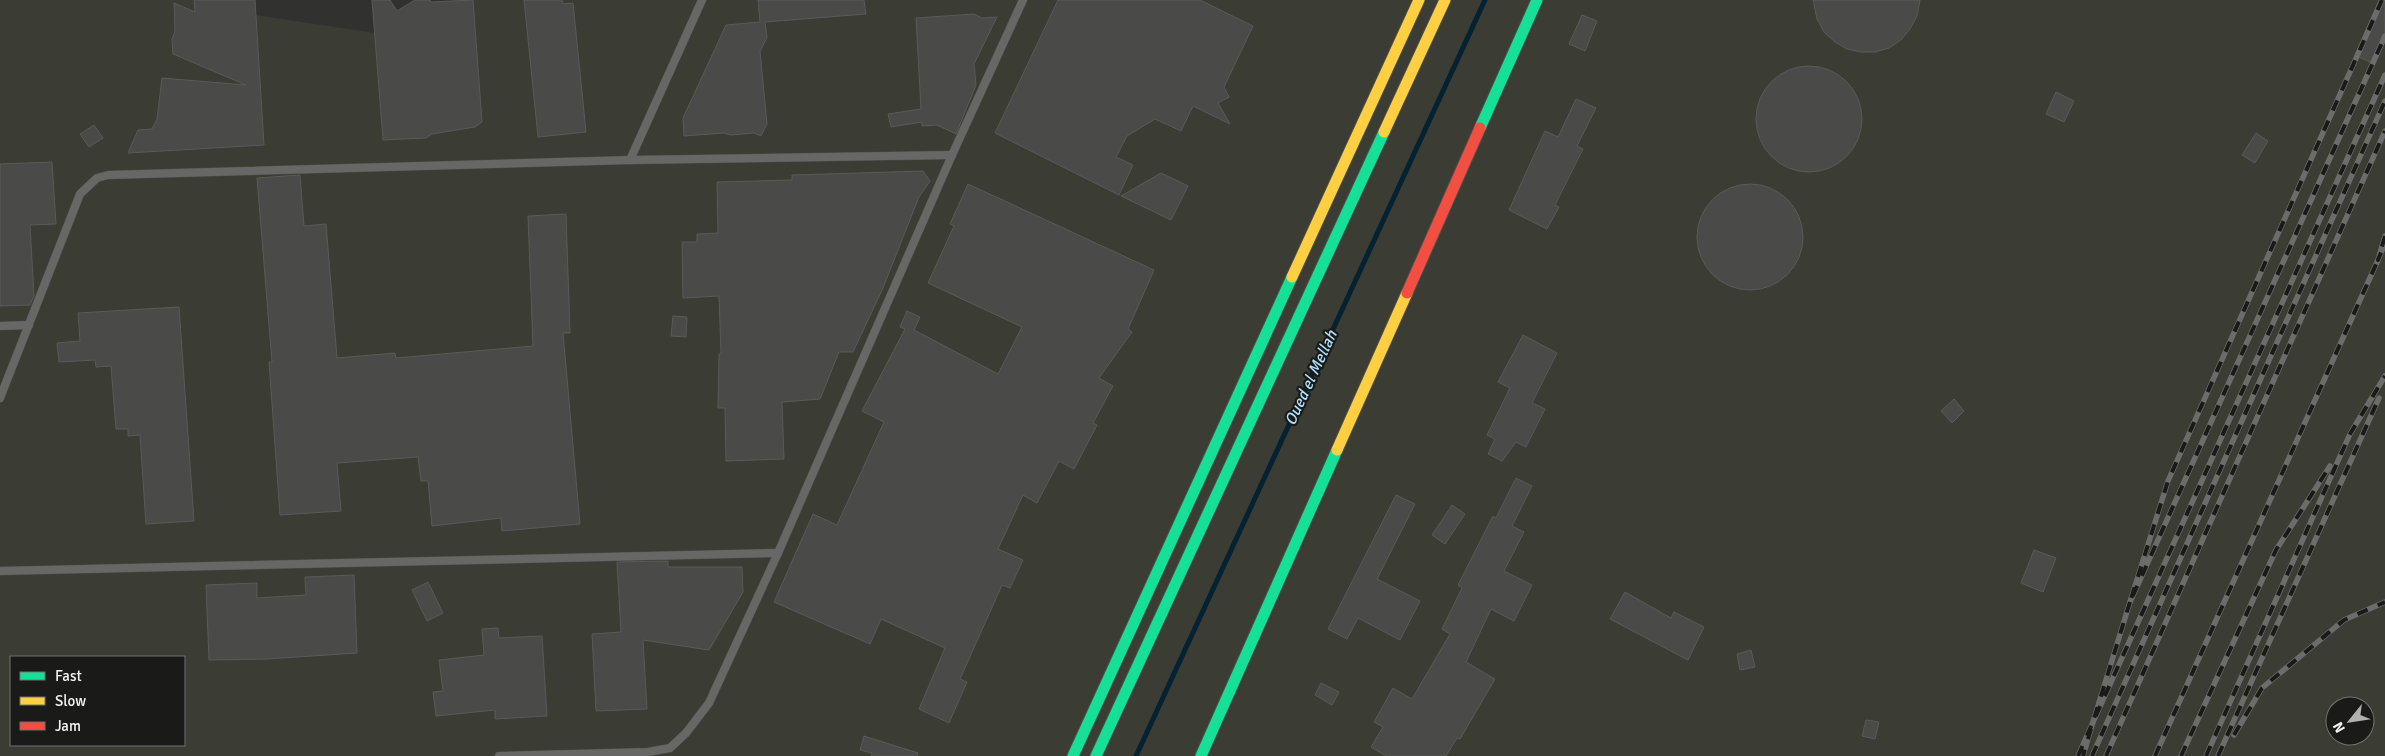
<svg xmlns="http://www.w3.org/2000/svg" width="2385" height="756" viewBox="0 0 2385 756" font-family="Signika,sans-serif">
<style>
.built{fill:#3b3c33;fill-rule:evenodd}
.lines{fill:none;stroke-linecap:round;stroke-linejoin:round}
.stream{stroke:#042232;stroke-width:5}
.building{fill:#4a4a48;stroke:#5a5a59}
.lane-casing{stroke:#4e4e4c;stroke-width:9}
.fast-casing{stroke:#4e4e4c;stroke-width:13}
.slow-casing{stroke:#4e4e4c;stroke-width:13}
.jam-casing{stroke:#4e4e4c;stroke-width:13}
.lane{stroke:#676866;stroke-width:8}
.fast{stroke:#16e098;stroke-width:11}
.slow{stroke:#ffcf43;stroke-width:11}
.jam{stroke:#f24e42;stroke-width:11}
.rail-casing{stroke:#6c6c6a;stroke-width:5.5}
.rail{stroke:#1a1b19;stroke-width:4;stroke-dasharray:11;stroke-linecap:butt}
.labels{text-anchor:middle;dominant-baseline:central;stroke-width:4.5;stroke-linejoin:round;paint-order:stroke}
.water-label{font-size:16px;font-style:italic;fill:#afe0fe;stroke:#1a1b19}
</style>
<rect width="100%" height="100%" fill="#313230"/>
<path class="built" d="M 0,0 L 248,0 L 249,14 L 408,38 L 451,0 L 2385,0 L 2385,756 L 0,756 ZM 11,657 L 184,657 L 184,745 L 11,745 ZM 2335,706 L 2365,706 L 2365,736 L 2335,736 Z"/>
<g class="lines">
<path class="stream" d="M 1136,756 L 1485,0"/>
</g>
<g class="building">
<path d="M 194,0 L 255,0 L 264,145 L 128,153 L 138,130 L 152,129 L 157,119 L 162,78 L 246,85 L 173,54 L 172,39 L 175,31 L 174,3 L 195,12 Z"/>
<path d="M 372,0 L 390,0 L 397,11 L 415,0 L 430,0 L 431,2 L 473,0 L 482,122 L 475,127 L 432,134 L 426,138 L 383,140 Z"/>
<path d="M 524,0 L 562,0 L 563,4 L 573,3 L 586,132 L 538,137 Z"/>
<path d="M 758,0 L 864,0 L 866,14 L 765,22 L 767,38 L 760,51 L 767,124 L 761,136 L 754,133 L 730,135 L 724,133 L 684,136 L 683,118 L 726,25 L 760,22 Z"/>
<path d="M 1058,0 L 1200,0 L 1253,26 L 1224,87 L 1229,97 L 1218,103 L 1230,124 L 1193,106 L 1181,131 L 1155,119 L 1127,136 L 1116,157 L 1133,165 L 1119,195 L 995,133 Z"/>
<path d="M 1813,0 L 1920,0 L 1917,16 L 1910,29 L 1901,40 L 1889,48 L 1875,52 L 1861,52 L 1847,49 L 1835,42 L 1824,32 L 1817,19 Z"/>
<path d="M 2379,0 L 2385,0 L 2385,39 L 2374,64 L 2355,55 Z"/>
<path d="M 974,14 L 982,18 L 997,17 L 974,64 L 976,85 L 956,134 L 937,125 L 922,126 L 922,122 L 891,127 L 888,114 L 921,109 L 916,18 Z"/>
<path d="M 1582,15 L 1597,21 L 1585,51 L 1569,44 Z"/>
<circle cx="1809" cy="119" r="53"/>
<path d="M 2056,92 L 2074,101 L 2064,122 L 2046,114 Z"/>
<path d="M 1576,99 L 1596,108 L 1577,146 L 1583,149 L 1555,205 L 1559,207 L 1547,229 L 1509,210 L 1545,131 L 1558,137 Z"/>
<path d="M 94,125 L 103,138 L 89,147 L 80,134 Z"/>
<path d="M 2256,133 L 2268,141 L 2255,163 L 2242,155 Z"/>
<path d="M 52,162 L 56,224 L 30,225 L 34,296 L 30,305 L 0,306 L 0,164 Z"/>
<path d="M 923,171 L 930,181 L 919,197 L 883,288 L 853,352 L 839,352 L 820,399 L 782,402 L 784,459 L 726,461 L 725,408 L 718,408 L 719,354 L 721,354 L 719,296 L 683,298 L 682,242 L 697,242 L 697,234 L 718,233 L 717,182 L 792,180 L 792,175 Z"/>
<path d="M 1161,173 L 1188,186 L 1171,220 L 1121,196 Z"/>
<path d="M 300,175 L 304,226 L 326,224 L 337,358 L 395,353 L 396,358 L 533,346 L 528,216 L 566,214 L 570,333 L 563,333 L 580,524 L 502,531 L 501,518 L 432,526 L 428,481 L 421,481 L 418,457 L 337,463 L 341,511 L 280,515 L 269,362 L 272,362 L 257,178 Z"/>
<path d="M 968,184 L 1154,270 L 1128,329 L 1132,332 L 1099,378 L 1113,386 L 1093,423 L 1097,425 L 1074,469 L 1059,461 L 1037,503 L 1023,495 L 998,549 L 1023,560 L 1010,588 L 1002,585 L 960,679 L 967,682 L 949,723 L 919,709 L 945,648 L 881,619 L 870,644 L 774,602 L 813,514 L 837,525 L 884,422 L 862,411 L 905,329 L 900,327 L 907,311 L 920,317 L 914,330 L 998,374 L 1022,327 L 928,283 L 954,226 L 950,224 Z"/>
<circle cx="1750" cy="237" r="53"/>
<path d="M 179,307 L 194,521 L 146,524 L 140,435 L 128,436 L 128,429 L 116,429 L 111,366 L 96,367 L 95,360 L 59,362 L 57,343 L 80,341 L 78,313 Z"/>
<path d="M 673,316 L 687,317 L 686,337 L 671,336 Z"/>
<path d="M 1523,335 L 1557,353 L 1532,403 L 1545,409 L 1526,447 L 1516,442 L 1502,461 L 1488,454 L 1495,439 L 1487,435 L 1510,388 L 1498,382 Z"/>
<path d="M 1954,399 L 1964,411 L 1952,423 L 1941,411 Z"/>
<path d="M 1516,478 L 1532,486 L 1512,526 L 1524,532 L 1504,571 L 1532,585 L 1514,621 L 1491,609 L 1466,662 L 1495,679 L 1460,739 L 1457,738 L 1446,756 L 1386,756 L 1371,747 L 1383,727 L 1374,722 L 1393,688 L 1412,699 L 1450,634 L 1442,629 L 1462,588 L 1458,585 L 1493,516 L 1496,518 Z"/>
<path d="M 1396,495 L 1415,504 L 1377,579 L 1420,601 L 1400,640 L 1358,618 L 1347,639 L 1328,629 Z"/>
<path d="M 1452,505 L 1465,514 L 1445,544 L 1432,535 Z"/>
<path d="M 2034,550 L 2056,558 L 2043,592 L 2021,583 Z"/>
<path d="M 668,561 L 668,567 L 742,567 L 743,592 L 709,650 L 643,640 L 647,709 L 596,711 L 592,634 L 621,632 L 617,562 Z"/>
<path d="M 354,575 L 357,653 L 267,659 L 209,660 L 206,585 L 257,583 L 257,598 L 306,595 L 305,577 Z"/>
<path d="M 428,582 L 443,613 L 427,621 L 412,590 Z"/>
<path d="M 1625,592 L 1671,618 L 1674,612 L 1704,627 L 1688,660 L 1610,619 Z"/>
<path d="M 498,628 L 499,638 L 542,636 L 547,716 L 495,719 L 495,710 L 436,716 L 433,692 L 443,691 L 439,660 L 484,655 L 482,629 Z"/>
<path d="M 1751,650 L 1755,667 L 1740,670 L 1737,654 Z"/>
<path d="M 1321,683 L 1339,692 L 1332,705 L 1315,695 Z"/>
<path d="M 1866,720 L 1879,722 L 1875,739 L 1862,736 Z"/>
<path d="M 864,736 L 918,753 L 917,756 L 871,756 L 872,753 L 860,750 Z"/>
</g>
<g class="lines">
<g class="lane-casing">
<g id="lane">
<path d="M 630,160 L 702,0"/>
<path d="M 0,326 L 29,325"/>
<path d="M 0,398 L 80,194 L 97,178 L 108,175 L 630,160 L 952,155"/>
<path d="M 0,571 L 778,553"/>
<path d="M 499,756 L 648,752 L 670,748 L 686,733 L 709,703 L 778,553 L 952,155 L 1023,0"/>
</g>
</g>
<g class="fast-casing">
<g id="fast">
<path d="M 1480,128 L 1537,0"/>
<path d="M 1073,756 L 1292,277"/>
<path d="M 1096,756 L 1384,132"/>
<path d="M 1201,756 L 1337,450"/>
</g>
</g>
<g class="slow-casing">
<g id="slow">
<path d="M 1384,132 L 1445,0"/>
<path d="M 1292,277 L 1419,0"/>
<path d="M 1337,450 L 1407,293"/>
</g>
</g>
<g class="jam-casing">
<path id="jam" d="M 1407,293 L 1480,128"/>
</g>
<use href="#lane" class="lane"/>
<use href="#fast" class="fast"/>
<use href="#slow" class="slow"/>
<use href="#jam" class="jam"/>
<g class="rail-casing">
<g id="rail">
<path d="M 2382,0 L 2168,481 L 2130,602 L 2385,36"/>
<path d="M 2385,236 L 2378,260 L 2385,243"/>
<path d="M 2130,602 L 2093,722 L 2385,75"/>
<path d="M 2234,735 L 2262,688 L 2344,620 L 2385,602"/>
<path d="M 2078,756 L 2093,722 L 2083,756"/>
<path d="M 2092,756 L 2385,101"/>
<path d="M 2106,756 L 2385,131"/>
<path d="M 2155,756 L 2378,260"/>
<path d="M 2181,756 L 2276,550 L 2330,466"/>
<path d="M 2206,756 L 2350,434 L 2385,376"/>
<path d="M 2218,756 L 2379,398"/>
</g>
</g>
<use href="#rail" class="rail"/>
</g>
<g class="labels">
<g class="water-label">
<text transform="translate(1311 378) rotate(-65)">Oued el Mellah</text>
</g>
</g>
<rect x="10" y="656" width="175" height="90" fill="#1a1b19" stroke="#71726f"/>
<rect x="20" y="672" width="25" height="8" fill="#16e098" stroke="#71726f"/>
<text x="55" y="681" font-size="15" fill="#f4f4f1">Fast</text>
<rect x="20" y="697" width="25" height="8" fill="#ffcf43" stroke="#71726f"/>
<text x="55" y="706" font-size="15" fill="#f4f4f1">Slow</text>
<rect x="20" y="722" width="25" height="8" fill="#f24e42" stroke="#71726f"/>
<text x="55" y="731" font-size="15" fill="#f4f4f1">Jam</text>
<g transform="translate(2350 721) rotate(240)"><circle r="24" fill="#1a1b19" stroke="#71726f"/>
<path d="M0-4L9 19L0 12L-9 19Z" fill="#b0b0ad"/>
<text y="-8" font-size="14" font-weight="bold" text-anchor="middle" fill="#f4f4f1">N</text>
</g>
</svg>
